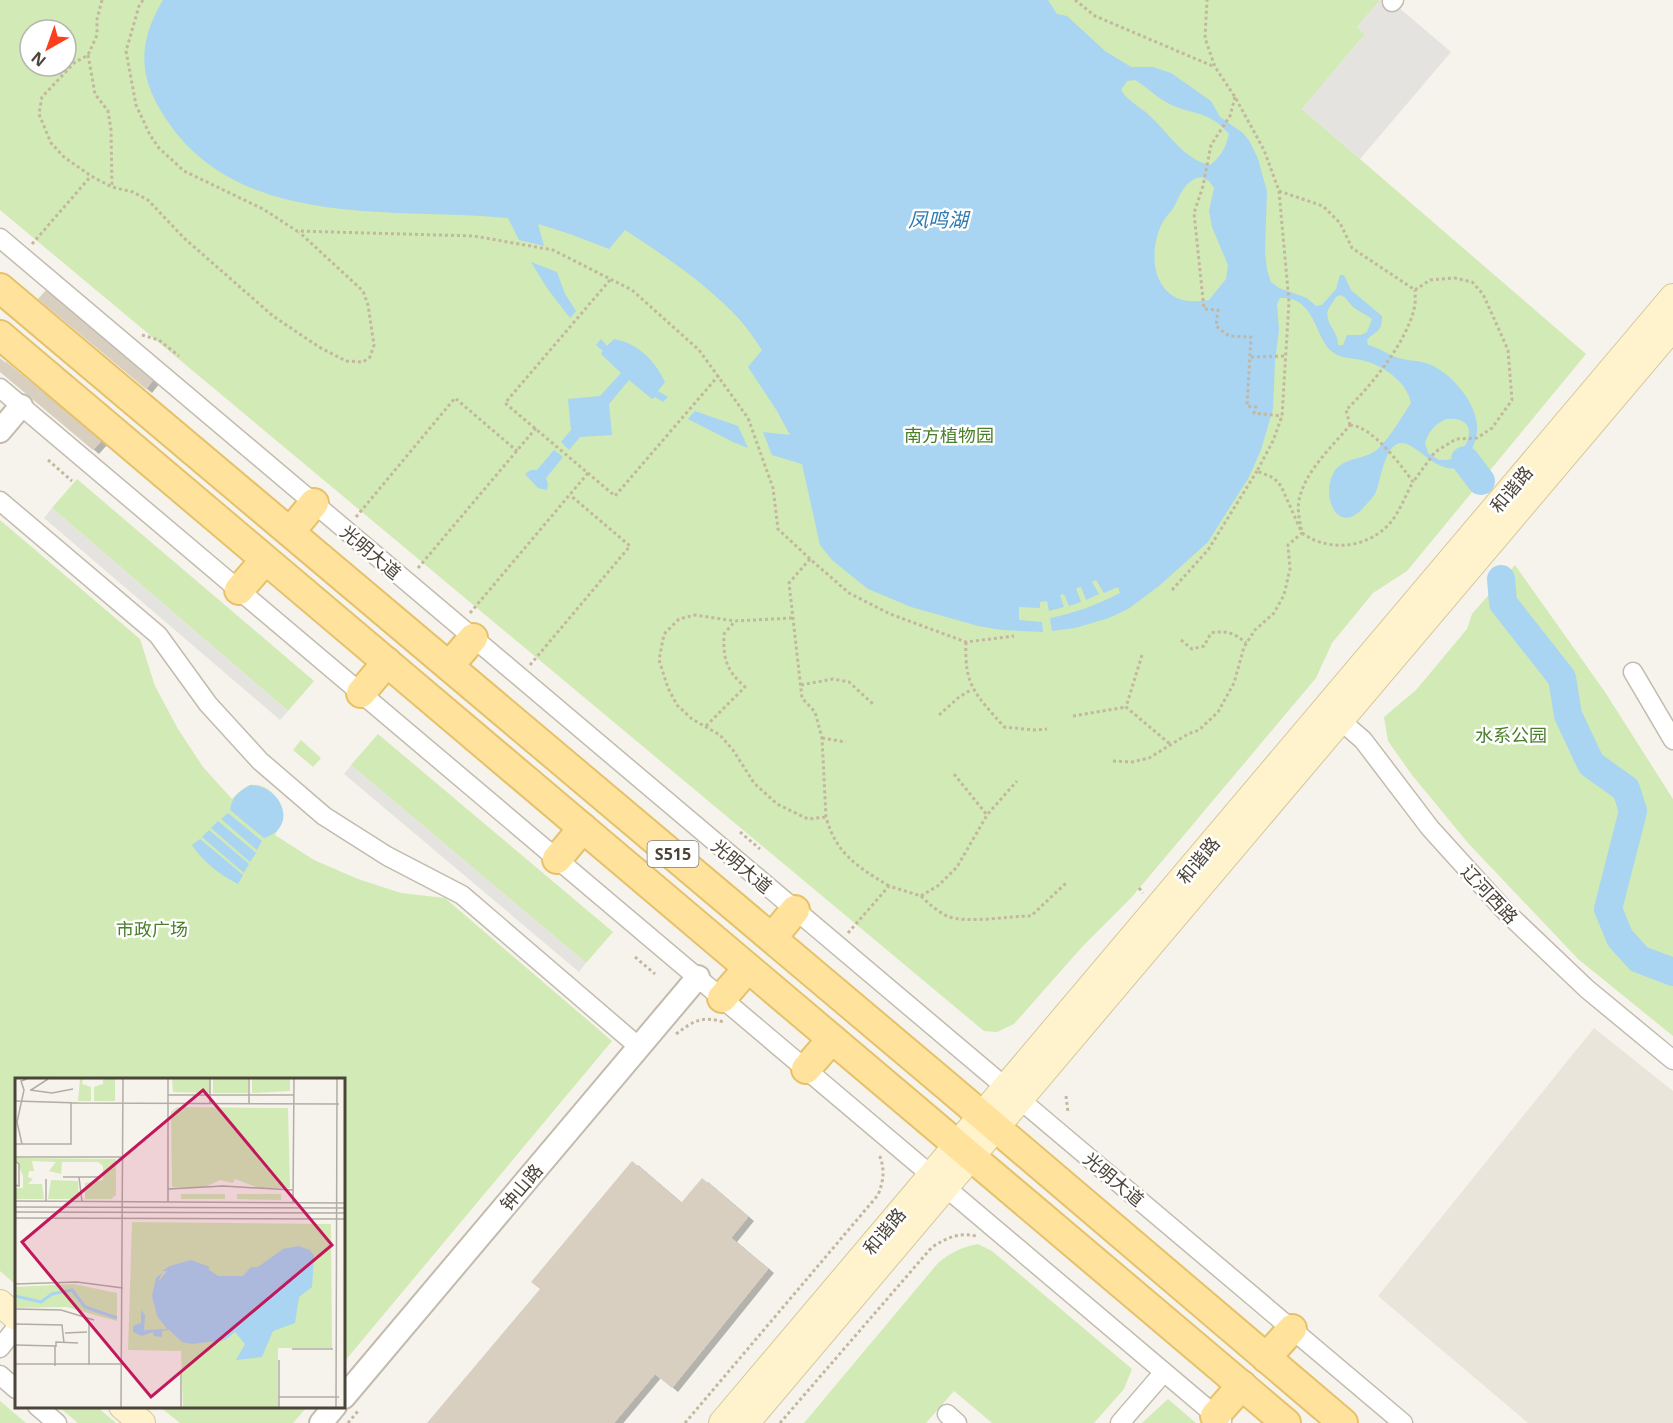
<svg xmlns="http://www.w3.org/2000/svg" width="1673" height="1423" viewBox="0 0 1673 1423" font-family="'Open Sans','Noto Sans SC',sans-serif">
<style>
.residential{fill:#eae5da}
.green{fill:#d2eab5;fill-rule:evenodd}
.parking{fill:#e5e3e0}
.water{fill:#a9d4f2;fill-rule:evenodd}
.lines{fill:none;stroke-linecap:round;stroke-linejoin:round}
.river{stroke:#a9d4f2;stroke-width:28}
.building{fill:#d8cfc1;filter:url(#shadow)}
.minor-casing{stroke:#c2bbae;stroke-width:21}
.tertiary-casing{stroke:#c2bbae;stroke-width:26}
.secondary-casing{stroke:#d6c79b;stroke-width:28}
.primary-casing{stroke:#e6c16a;stroke-width:32}
.path{stroke:#c4b79f;stroke-width:3;stroke-dasharray:3 3;stroke-linecap:butt}
.minor{stroke:#fff;stroke-width:18}
.tertiary{stroke:#fff;stroke-width:22}
.secondary{stroke:#fff3cd;stroke-width:26}
.primary{stroke:#ffe39c;stroke-width:28}
.labels{text-anchor:middle;dominant-baseline:central;stroke-width:5;stroke-linejoin:round;paint-order:stroke}
.shield{fill:#fff;stroke:#817c74;stroke-width:1.5}
.shield-label{font-size:16px;font-weight:bold;fill:#4b4439}
.park-label{font-size:18px;fill:#4a7f2a;stroke:#fff}
.street-label{font-size:18px;fill:#4b4439;stroke:#fff}
.water-label{font-size:20px;font-style:italic;fill:#2e7ab2;stroke:#fff}
.inset-river{fill:none;stroke:#a9d4f2;stroke-width:3}
.inset-road{fill:none;stroke:#b2ada4;stroke-width:1.5}
.view{fill:#c2185b;fill-opacity:0.15;stroke:#c2185b;stroke-width:3}
.inset-edge{fill:none;stroke:#4b4439;stroke-width:3}
</style>
<defs>
<filter id="shadow"><feDropShadow dx="6" dy="4" stdDeviation="0" flood-color="#0004"/></filter>
</defs>
<rect width="100%" height="100%" fill="#f6f3ec"/>
<path class="residential" d="M 1594,1028 L 1673,1091 L 1673,1423 L 1528,1423 L 1378,1296 Z"/>
<g class="green">
<path d="M 0,0 L 1380,0 L 1357,27 L 1365,34 L 1302,109 L 1586,354 L 1407,571 L 1373,593 L 1332,643 L 1316,678 L 1131,898 L 1082,947 L 1014,1024 L 997,1032 L 984,1031 L 0,210 ZM 30,30 L 66,30 L 66,66 L 30,66 Z"/>
<path d="M 77,479 L 314,681 L 288,711 L 52,508 Z"/>
<path d="M 0,520 L 140,639 L 155,686 L 178,729 L 203,767 L 232,799 C 237,794 243,787 251,785 C 266,782 282,799 283,813 C 284,822 279,828 275,835 L 314,860 L 358,879 L 401,893 L 445,898 L 612,1041 L 344,1362 L 344,1080 L 16,1080 L 16,1285 L 0,1271 Z"/>
<path d="M 1515,565 L 1605,692 L 1673,799 L 1673,1036 L 1578,959 L 1468,843 L 1412,775 L 1388,741 L 1384,717 L 1416,690 L 1467,629 L 1472,614 Z"/>
<path d="M 378,734 L 613,932 L 586,963 L 351,765 Z"/>
<path d="M 301,740 L 321,758 L 313,767 L 293,750 Z"/>
<path d="M 978,1244 L 992,1251 L 1132,1369 L 1124,1389 L 1094,1423 L 992,1423 L 954,1391 L 926,1423 L 804,1423 L 938,1263 C 950,1253 961,1247 978,1244 Z"/>
<path d="M 1168,1399 L 1196,1423 L 1142,1423 Z"/>
<path d="M 0,1401 L 26,1423 L 0,1423 Z"/>
<path d="M 59,1407 L 97,1407 L 116,1423 L 78,1423 Z"/>
<path d="M 160,1407 L 307,1407 L 293,1423 L 180,1423 Z"/>
</g>
<g class="parking">
<path d="M 1380,0 L 1390,0 L 1451,52 L 1360,159 L 1302,109 L 1365,34 L 1357,27 Z"/>
<path d="M 52,508 L 288,711 L 280,720 L 44,518 Z"/>
<path d="M 351,765 L 586,963 L 579,972 L 344,774 Z"/>
</g>
<g class="water">
<path d="M 163,0 L 1048,0 L 1057,14 L 1067,16 L 1105,51 L 1131,67 L 1153,67 L 1171,73 L 1211,101 L 1220,117 L 1243,133 L 1250,142 L 1258,159 L 1267,191 L 1265,252 L 1267,270 L 1271,282 L 1279,288 L 1307,298 L 1316,306 L 1322,305 L 1336,289 L 1340,275 L 1344,275 L 1351,290 L 1382,316 C 1382,333 1376,330 1367,340 L 1368,345 C 1377,347 1384,352 1393,356 C 1405,362 1420,359 1433,366 C 1454,376 1479,406 1477,431 C 1476,446 1467,457 1458,468 C 1435,473 1416,442 1401,443 C 1384,444 1381,482 1375,494 C 1372,499 1367,503 1363,508 C 1338,536 1321,497 1333,474 C 1340,459 1358,460 1372,453 C 1385,447 1402,416 1411,403 C 1407,381 1381,364 1361,360 C 1352,358 1341,358 1334,353 C 1314,340 1317,296 1280,298 L 1277,304 L 1279,330 L 1275,362 L 1273,409 L 1261,450 L 1249,477 L 1208,542 L 1159,586 L 1128,609 L 1109,618 L 1075,628 L 1052,631 L 1050,618 C 1075,613 1097,605 1120,593 L 1118,587 L 1104,593 L 1096,580 L 1092,582 L 1099,594 L 1086,600 L 1081,587 L 1076,588 L 1081,602 L 1069,606 L 1064,594 L 1060,595 L 1064,607 L 1049,611 L 1047,601 L 1040,602 L 1040,608 L 1019,607 L 1019,620 L 1042,622 L 1043,632 L 1002,630 L 978,626 L 911,607 L 868,589 L 832,560 L 820,545 L 802,464 L 772,455 L 763,432 L 790,435 L 777,411 L 748,367 L 762,350 C 755,340 748,329 740,320 C 707,284 665,256 625,230 L 609,249 L 570,234 L 538,224 L 544,246 L 519,240 L 508,218 C 389,207 233,232 161,111 C 137,72 140,39 163,0 ZM 1135,80 C 1146,86 1155,96 1166,102 C 1190,116 1207,108 1229,134 C 1226,147 1221,157 1210,165 C 1185,160 1169,134 1152,118 C 1143,108 1128,102 1121,90 L 1127,81 ZM 1202,177 L 1209,181 L 1214,188 L 1209,211 L 1212,227 L 1228,265 L 1226,279 L 1209,300 C 1199,301 1187,303 1177,298 C 1149,285 1150,243 1164,220 C 1167,215 1172,211 1175,205 C 1181,193 1186,179 1202,177 ZM 1341,295 C 1348,299 1348,302 1353,307 C 1359,312 1366,314 1372,319 L 1367,332 L 1361,335 L 1347,335 L 1343,345 L 1338,345 C 1339,332 1324,323 1328,310 C 1330,305 1334,301 1336,297 ZM 1446,419 C 1452,419 1459,418 1464,422 C 1476,431 1464,452 1454,458 C 1450,460 1444,460 1439,460 L 1428,453 L 1425,443 C 1429,431 1434,425 1446,419 Z"/>
<path d="M 531,262 L 557,272 L 565,294 L 576,311 L 570,318 L 547,288 Z"/>
<path d="M 601,339 L 607,346 L 614,339 C 638,343 655,361 665,382 L 658,391 L 668,397 L 663,402 L 655,397 L 652,399 L 629,380 L 609,404 L 612,435 L 580,437 L 569,450 L 561,442 L 571,430 L 568,399 L 600,396 L 621,373 L 601,354 L 603,351 L 596,345 Z"/>
<path d="M 695,411 L 738,426 L 748,448 L 733,442 L 688,419 Z"/>
<path d="M 554,450 L 563,457 L 546,478 L 548,484 L 547,490 L 538,488 L 525,474 L 531,470 L 537,470 Z"/>
<path d="M 250,785 C 282,786 299,827 264,838 L 230,810 C 232,796 239,792 250,785 Z"/>
<path d="M 228,813 L 262,841 L 257,850 L 221,819 Z"/>
<path d="M 218,821 L 256,853 L 250,862 L 211,828 Z"/>
<path d="M 209,830 L 249,864 L 244,873 L 202,837 Z"/>
<path d="M 200,839 L 243,875 L 238,884 C 219,874 204,863 192,845 Z"/>
</g>
<g class="lines">
<g class="river">
<path d="M 1465,460 L 1481,481"/>
<path d="M 1501,579 L 1503,603 L 1562,678 L 1568,715 L 1591,764 L 1626,789 L 1633,811 L 1608,909 L 1620,938 L 1639,959 L 1673,972"/>
</g>
</g>
<g class="building">
<path d="M 46,290 L 154,379 L 146,389 L 38,299 Z"/>
<path d="M 0,358 L 101,441 L 93,450 L 0,372 Z"/>
<path d="M 632,1161 L 681,1203 L 702,1178 L 748,1217 L 731,1238 L 768,1269 L 672,1388 L 655,1374 L 614,1423 L 427,1423 L 540,1289 L 531,1282 Z"/>
</g>
<g class="lines">
<g class="minor-casing">
<g id="minor">
<path d="M 1392,2 L 1394,0"/>
<path d="M 0,238 L 1403,1423"/>
<path d="M 0,388 L 1222,1421"/>
<path d="M 0,501 L 158,635 L 208,704 L 260,761 L 324,816 L 387,856 L 462,895 L 639,1047"/>
<path d="M 1633,672 L 1673,740"/>
<path d="M 1333,714 L 1363,740 L 1430,828 L 1506,912 L 1587,989 L 1673,1060"/>
<path d="M 0,1348 L 16,1328"/>
<path d="M 0,1375 L 16,1389"/>
<path d="M 37,1406 L 57,1423"/>
<path d="M 947,1414 L 957,1423"/>
<path d="M 1120,1423 L 1164,1372"/>
</g>
</g>
<g class="tertiary-casing">
<g id="tertiary">
<path d="M 0,431 L 21,406"/>
<path d="M 344,1397 L 698,977"/>
<path d="M 321,1423 L 335,1406"/>
</g>
</g>
<g class="secondary-casing">
<g id="secondary">
<path d="M 0,1303 L 16,1317"/>
<path d="M 122,1406 L 142,1423"/>
<path d="M 722,1423 L 1673,297"/>
<path d="M 746,1423 L 1673,327"/>
</g>
</g>
<g class="primary-casing">
<g id="primary">
<path d="M 0,288 L 947,1086 L 1343,1423"/>
<path d="M 0,335 L 1286,1423"/>
<path d="M 290,532 L 314,503"/>
<path d="M 239,590 L 265,560"/>
<path d="M 449,666 L 473,638"/>
<path d="M 361,693 L 387,662"/>
<path d="M 557,859 L 583,828"/>
<path d="M 772,938 L 795,910"/>
<path d="M 722,998 L 748,968"/>
<path d="M 806,1069 L 832,1039"/>
<path d="M 1266,1358 L 1292,1329"/>
<path d="M 1215,1416 L 1242,1385"/>
</g>
</g>
<g class="path">
<path d="M 102,0 L 97,19 L 97,35 L 88,55 L 74,63 L 42,97 L 39,114 L 51,143 L 64,157 L 91,176 L 112,187 L 133,192 L 148,200 L 184,238 L 273,316 L 319,347 L 346,361 L 363,362 L 370,357 L 374,345 L 368,305 L 363,291 L 299,232"/>
<path d="M 143,0 L 139,6 L 126,51 L 136,105 L 150,135 L 159,148 L 184,171 L 263,209 L 297,231 L 474,236 L 553,250 L 632,290 L 699,350 L 748,418 L 773,488 L 778,529 L 810,559 L 849,593 L 890,614 L 966,642 L 1014,636"/>
<path d="M 1075,0 L 1095,16 L 1215,67"/>
<path d="M 88,55 L 95,94 L 108,111 L 111,130 L 112,187"/>
<path d="M 1235,97 L 1230,116 L 1211,145 L 1203,186 L 1194,213 L 1204,309 L 1218,310 L 1216,326 L 1229,336 L 1251,337 L 1247,406 L 1256,407 L 1254,413 L 1282,416"/>
<path d="M 1279,191 L 1323,206 L 1340,223 L 1352,248 L 1415,290 L 1430,280 L 1455,278 L 1472,282 L 1483,294 L 1508,350 L 1512,400 L 1492,428 L 1477,438 L 1456,439 L 1435,452 L 1413,482"/>
<path d="M 32,244 L 91,176"/>
<path d="M 610,280 L 505,403 L 615,496 L 719,375"/>
<path d="M 142,335 L 159,340 L 179,356"/>
<path d="M 1251,357 L 1284,356"/>
<path d="M 1350,425 C 1372,426 1401,465 1413,482 C 1406,494 1400,511 1391,522 C 1369,548 1330,553 1302,533 C 1300,522 1297,511 1299,500 C 1305,471 1332,447 1350,425 Z"/>
<path d="M 1350,425 L 1346,410 C 1371,386 1406,343 1414,309 C 1416,303 1415,296 1415,290"/>
<path d="M 48,460 L 72,481"/>
<path d="M 356,517 L 455,398 L 517,451"/>
<path d="M 810,559 L 789,583 L 802,698 L 815,712 L 822,738 L 826,817 C 836,854 858,867 889,886"/>
<path d="M 418,568 L 536,428"/>
<path d="M 1172,590 L 1208,550 L 1257,471"/>
<path d="M 470,613 L 588,473"/>
<path d="M 792,618 L 735,621 L 695,615 L 679,619 L 664,634 L 659,660 L 668,688 L 677,705 L 692,719 L 720,735 L 733,750 L 754,783 L 777,804 L 808,819 L 826,817"/>
<path d="M 1181,640 L 1192,649 L 1204,646 L 1211,633 C 1226,630 1235,633 1246,643"/>
<path d="M 966,642 C 964,687 976,694 1004,727 L 1035,730 L 1047,729"/>
<path d="M 1142,655 L 1126,707 L 1170,744"/>
<path d="M 530,665 L 630,546 L 570,495"/>
<path d="M 801,685 L 833,679 L 849,682 L 873,704"/>
<path d="M 939,715 L 958,698 L 972,689"/>
<path d="M 1073,716 L 1126,707"/>
<path d="M 706,726 L 745,687 C 726,670 723,659 724,634 L 735,621"/>
<path d="M 822,738 L 846,742"/>
<path d="M 1113,761 L 1132,762 L 1149,758 L 1188,734 L 1199,730 L 1218,712 L 1234,683 L 1244,647 L 1255,630 L 1274,613 L 1284,595 L 1290,569 L 1288,545 L 1302,533 L 1281,486 L 1274,478 L 1257,471 L 1273,441 L 1282,416 L 1289,302 L 1279,191 L 1264,150 L 1235,97 L 1215,67 L 1205,38 L 1207,0"/>
<path d="M 954,774 L 987,815"/>
<path d="M 740,832 L 760,849"/>
<path d="M 1139,888 L 1143,893"/>
<path d="M 921,896 C 929,904 937,911 947,916 C 965,924 1010,916 1031,916 L 1066,883"/>
<path d="M 848,933 L 889,886 L 921,896 L 939,885 L 957,867 L 987,815 L 1017,781"/>
<path d="M 635,957 L 655,974"/>
<path d="M 676,1034 C 695,1020 701,1016 724,1022"/>
<path d="M 1066,1096 L 1068,1112"/>
<path d="M 348,1423 L 358,1411"/>
<path d="M 685,1423 L 878,1195 C 884,1180 885,1169 879,1154"/>
<path d="M 780,1423 L 932,1247 C 947,1238 958,1232 976,1236"/>
</g>
<use href="#minor" class="minor"/>
<use href="#tertiary" class="tertiary"/>
<use href="#secondary" class="secondary"/>
<use href="#primary" class="primary"/>
</g>
<g class="labels">
<rect class="shield" x="647.5" y="841" width="51" height="26" rx="4.5"/>
<g class="shield-label">
<text x="673" y="854">S515</text>
</g>
<g class="park-label">
<text x="949" y="435">南方植物园</text>
<text x="1511" y="735">水系公园</text>
<text x="152" y="929">市政广场</text>
</g>
<g class="street-label">
<text transform="translate(1511 489) rotate(-50)">和谐路</text>
<text transform="translate(371 552) rotate(40)">光明大道</text>
<text transform="translate(1198 860) rotate(-50)">和谐路</text>
<text transform="translate(742 866) rotate(40)">光明大道</text>
<text transform="translate(1490 894) rotate(47)">辽河西路</text>
<text transform="translate(1114 1179) rotate(40)">光明大道</text>
<text transform="translate(521 1187) rotate(-50)">钟山路</text>
<text transform="translate(884 1231) rotate(-50)">和谐路</text>
</g>
<g class="water-label">
<text x="938" y="219">凤鸣湖</text>
</g>
</g>
<g transform="translate(15 1078)">
<rect width="330" height="330" fill="#f6f3ec"/>
<path d="M 65,1 L 74,1 L 68,1 L 67,6 L 76,9 L 76,23 L 63,23 ZM 88,1 L 100,1 L 100,23 L 79,23 L 79,9 L 88,6 ZM 157,1 L 195,1 L 195,15 L 158,14 ZM 198,1 L 233,1 L 233,15 L 198,15 ZM 237,1 L 275,1 L 275,13 L 237,15 ZM 162,29 L 273,30 L 275,110 L 244,110 L 220,101 L 218,105 L 205,102 L 188,110 L 157,109 L 156,34 ZM 0,80 L 101,81 L 101,117 L 96,121 L 70,121 L 70,105 L 88,102 L 88,88 L 83,84 L 47,84 L 46,96 L 34,93 L 41,84 L 17,83 L 19,93 L 14,93 L 13,99 L 18,101 L 13,106 L 27,106 L 29,121 L 0,121 L 0,110 L 8,110 L 8,98 ZM 36,102 L 63,103 L 64,121 L 33,121 ZM 166,116 L 210,116 L 210,121 L 166,121 ZM 222,116 L 266,116 L 266,122 L 222,121 ZM 117,144 L 316,146 L 317,270 L 263,270 L 263,329 L 168,329 L 166,273 L 113,272 ZM 59,206 L 102,215 L 102,243 L 51,229 L 0,230 L 0,209 Z" fill="#d2eab5"/>
<path d="M 283,168 L 295,172 L 299,178 L 297,209 L 284,219 L 280,245 L 258,253 L 247,279 L 221,282 L 230,266 L 220,254 L 210,262 L 177,266 L 167,264 L 154,252 L 147,253 L 147,259 L 139,258 L 138,254 L 127,258 L 118,254 L 118,248 L 126,245 L 126,232 L 130,237 L 129,252 L 152,251 L 142,238 L 137,218 L 141,200 L 147,195 L 143,204 L 152,193 L 147,193 L 155,188 L 176,182 L 195,189 L 193,191 L 203,198 L 228,198 L 236,189 L 243,189 L 268,171 Z" fill="#a9d4f2"/>
<path class="inset-river" d="M 0,218 L 26,224 L 37,216 L 57,212 L 70,229 L 102,240"/>
<path class="inset-road" d="M 15,12 L 37,15 L 58,11M 16,12 L 33,1M 153,17 L 279,17M 0,23 L 64,25M 64,25 L 324,26M 195,25 L 195,1M 234,26 L 234,1M 0,66 L 56,66 L 56,24M 7,66 L 2,44 L 9,12 L 6,3 L 12,1M 0,79 L 108,79M 0,83 L 4,86 L 4,108 L 0,107M 48,99 L 86,99M 64,99 L 67,124M 153,111 L 208,108 L 278,112M 0,123 L 330,125M 31,124 L 31,101M 153,124 L 153,1M 278,124 L 279,1M 0,129 L 330,130M 0,134 L 330,135M 0,140 L 330,141M 0,206 L 62,204 L 108,210M 0,231 L 46,232 L 79,242M 74,245 L 74,287M 0,246 L 47,247 L 49,265M 50,255 L 72,254M 0,267 L 40,268 L 40,288M 41,269 L 41,264 L 63,265M 277,271 L 318,271M 0,286 L 109,286M 264,319 L 324,319M 106,329 L 108,1M 166,329 L 166,293M 264,329 L 264,282M 321,329 L 322,1"/>
<path class="view" d="M 188,12 L 317,167 L 136,319 L 7,164 Z"/>
<rect width="330" height="330" class="inset-edge"/>
</g>
<g transform="translate(48 48) rotate(220)"><circle r="28" fill="#ffffff" stroke="#b7b4b0" stroke-width="1.5"/>
<path d="M0-4.5L10 22L0 15L-10 22Z" fill="#fc3f1d"/>
<text y="-9" font-size="16" font-weight="bold" text-anchor="middle" fill="#4b4439">N</text>
</g>
</svg>
